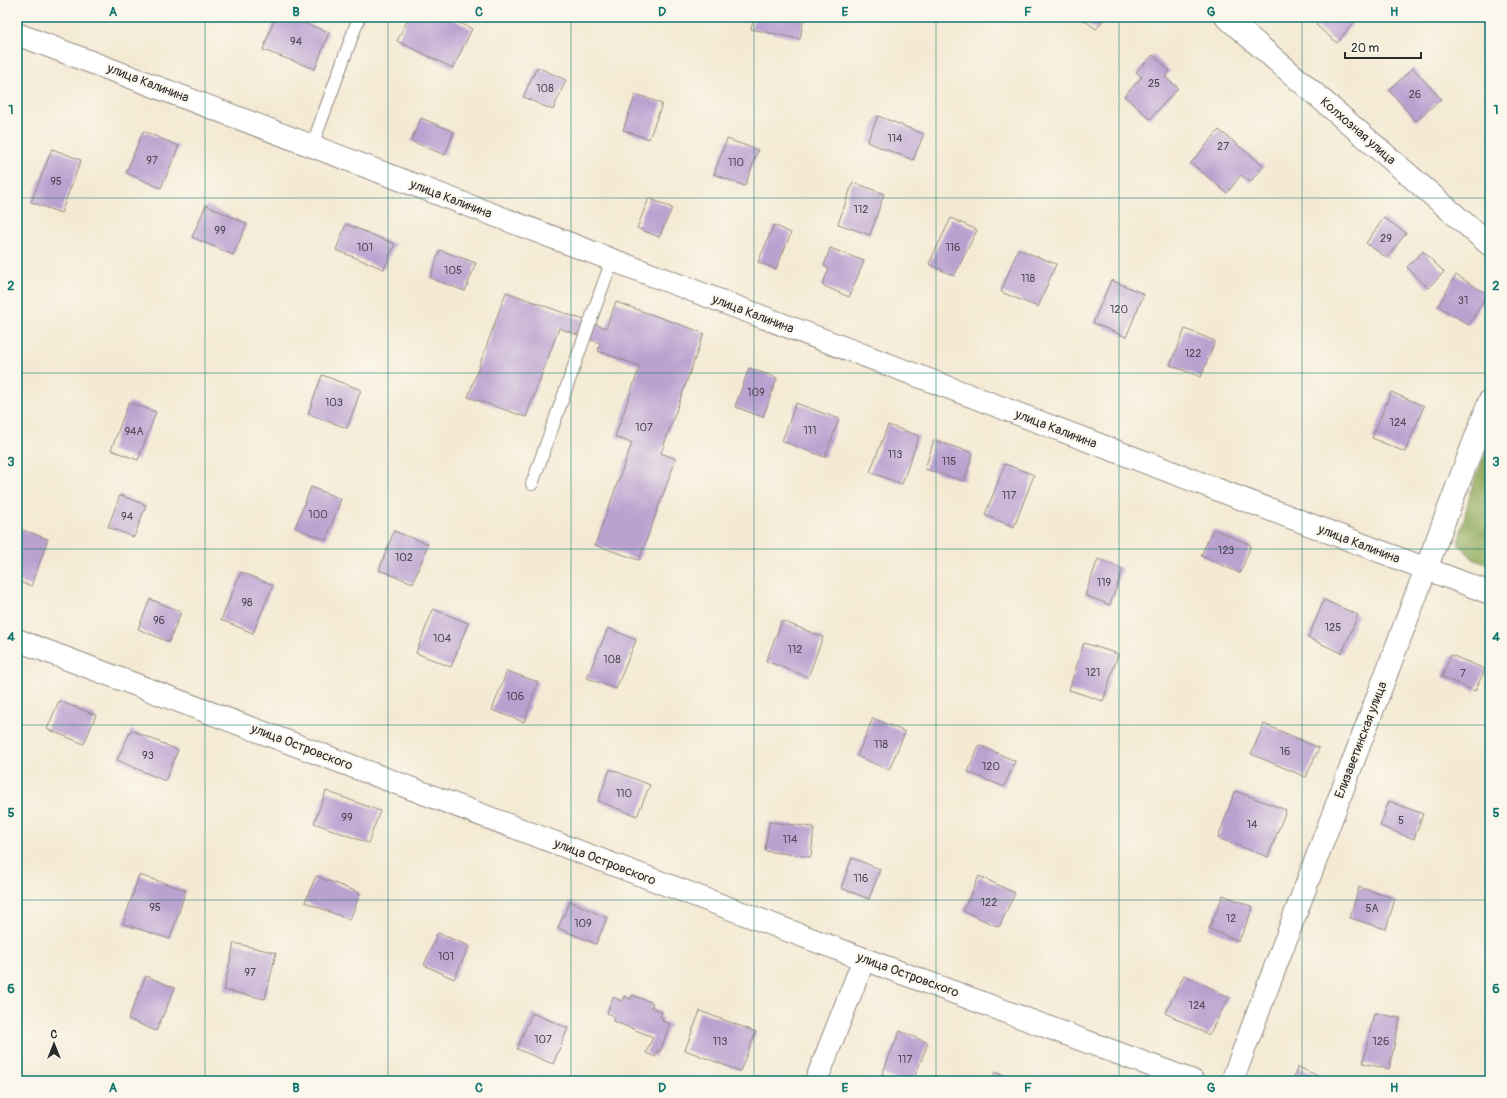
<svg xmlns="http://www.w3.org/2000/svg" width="1507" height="1098" viewBox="0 0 1507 1098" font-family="Pangolin,sans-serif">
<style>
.forest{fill:#8fa95b;stroke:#5d6a43}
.building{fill:#bba1d0}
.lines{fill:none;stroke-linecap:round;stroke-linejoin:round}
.lane-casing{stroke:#908a80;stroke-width:14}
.street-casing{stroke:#908a80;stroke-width:24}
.lane{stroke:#fff;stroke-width:12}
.street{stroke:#fff;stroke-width:22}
.grid{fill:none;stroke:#0f766e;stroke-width:1;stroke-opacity:0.55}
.labels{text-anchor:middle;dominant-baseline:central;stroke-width:4;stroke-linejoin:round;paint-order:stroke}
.number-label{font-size:11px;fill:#4f4854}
.street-label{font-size:13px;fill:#2b2b2b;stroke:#fbf7ec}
.neatline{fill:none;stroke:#0f766e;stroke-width:1.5}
.grid-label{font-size:13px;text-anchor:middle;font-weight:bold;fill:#0f766e}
</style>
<rect width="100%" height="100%" fill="#fbf7ec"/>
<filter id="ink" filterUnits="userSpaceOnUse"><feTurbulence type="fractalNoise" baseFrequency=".025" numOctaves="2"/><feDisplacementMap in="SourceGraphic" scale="8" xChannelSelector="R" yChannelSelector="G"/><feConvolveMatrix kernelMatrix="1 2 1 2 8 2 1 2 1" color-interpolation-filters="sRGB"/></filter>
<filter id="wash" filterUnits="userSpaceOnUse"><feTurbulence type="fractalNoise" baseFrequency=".012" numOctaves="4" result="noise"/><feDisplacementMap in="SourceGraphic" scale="16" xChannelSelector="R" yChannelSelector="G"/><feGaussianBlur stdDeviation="0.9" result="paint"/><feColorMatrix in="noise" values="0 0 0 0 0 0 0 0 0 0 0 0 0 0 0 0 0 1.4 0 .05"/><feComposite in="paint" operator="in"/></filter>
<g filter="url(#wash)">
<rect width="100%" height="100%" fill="#f4ead4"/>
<path class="forest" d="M 1490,441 L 1490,566 L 1473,559 L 1458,543 L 1471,490 Z"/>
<g id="blocks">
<g class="building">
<path d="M 275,17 L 287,17 L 329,32 L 315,69 L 263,50 Z"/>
<path d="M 409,17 L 448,17 L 472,29 L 453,68 L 397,41 Z"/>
<path d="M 754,17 L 804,17 L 800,39 L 751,29 Z"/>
<path d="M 1080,17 L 1106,17 L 1096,29 Z"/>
<path d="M 1323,17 L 1358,17 L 1337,43 L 1316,25 Z"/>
<path d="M 1153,55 L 1170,71 L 1165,77 L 1178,88 L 1150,119 L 1124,96 L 1142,77 L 1136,72 Z"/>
<path d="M 537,67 L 566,80 L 553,110 L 523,97 Z"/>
<path d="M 1413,68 L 1441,99 L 1416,121 L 1389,90 Z"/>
<path d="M 636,94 L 662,104 L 649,139 L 623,130 Z"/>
<path d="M 878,116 L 924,134 L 913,160 L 867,142 Z"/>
<path d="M 421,118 L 454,132 L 445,155 L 411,141 Z"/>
<path d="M 1219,130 L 1264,166 L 1250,182 L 1241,175 L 1227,193 L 1191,163 Z"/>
<path d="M 143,131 L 179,146 L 161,188 L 126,173 Z"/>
<path d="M 727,139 L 758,150 L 745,186 L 714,174 Z"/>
<path d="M 52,149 L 81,160 L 61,213 L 31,202 Z"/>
<path d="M 853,182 L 884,194 L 870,235 L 838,224 Z"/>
<path d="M 649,198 L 672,208 L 659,237 L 637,228 Z"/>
<path d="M 206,205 L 247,224 L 233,255 L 192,237 Z"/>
<path d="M 951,218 L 977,230 L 954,276 L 929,264 Z"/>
<path d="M 1384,218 L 1406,233 L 1387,258 L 1366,243 Z"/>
<path d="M 346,224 L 395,244 L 384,269 L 336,250 Z"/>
<path d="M 774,225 L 791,233 L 776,269 L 758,262 Z"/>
<path d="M 830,248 L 864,261 L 849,297 L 822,285 L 829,269 L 824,266 Z"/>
<path d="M 1018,249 L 1056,264 L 1038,307 L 1001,292 Z"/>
<path d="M 440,250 L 476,263 L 465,291 L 430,278 Z"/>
<path d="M 1423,251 L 1444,272 L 1428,288 L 1407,267 Z"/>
<path d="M 1456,275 L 1487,294 L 1469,325 L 1438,306 Z"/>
<path d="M 1111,280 L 1144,294 L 1126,337 L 1093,323 Z"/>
<path d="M 506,292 L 606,328 L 616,302 L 704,333 L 661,453 L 676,459 L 639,560 L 595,545 L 632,443 L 615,437 L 640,366 L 598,351 L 600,343 L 559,328 L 526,417 L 468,397 Z"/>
<path d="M 1185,329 L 1215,341 L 1201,377 L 1170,365 Z"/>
<path d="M 749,368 L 777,378 L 763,417 L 735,407 Z"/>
<path d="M 322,375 L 361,390 L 347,428 L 308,414 Z"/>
<path d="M 1391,392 L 1424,406 L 1405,452 L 1372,438 Z"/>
<path d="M 129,402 L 156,412 L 138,460 L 111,450 Z"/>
<path d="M 796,403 L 839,419 L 825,457 L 782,441 Z"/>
<path d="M 888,425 L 919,436 L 902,484 L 870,472 Z"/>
<path d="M 934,440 L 973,453 L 964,481 L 925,469 Z"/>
<path d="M 1005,464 L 1034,475 L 1014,527 L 985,515 Z"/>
<path d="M 311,487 L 341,499 L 326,540 L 295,528 Z"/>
<path d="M 120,495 L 146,505 L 134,537 L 108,527 Z"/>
<path d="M 20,529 L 48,539 L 31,586 L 17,581 L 17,537 Z"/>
<path d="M 1213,529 L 1251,545 L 1240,573 L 1201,556 Z"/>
<path d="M 394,531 L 428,544 L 413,583 L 379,570 Z"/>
<path d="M 1098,559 L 1123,569 L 1110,605 L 1085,595 Z"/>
<path d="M 241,572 L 273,585 L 253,633 L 221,620 Z"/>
<path d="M 150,599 L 181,612 L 169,642 L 138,629 Z"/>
<path d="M 1324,600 L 1358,615 L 1342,653 L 1308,638 Z"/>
<path d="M 433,609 L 468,623 L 451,667 L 416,653 Z"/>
<path d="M 782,621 L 823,637 L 808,677 L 766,661 Z"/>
<path d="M 608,628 L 636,640 L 616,689 L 587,678 Z"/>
<path d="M 1084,643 L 1118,654 L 1103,701 L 1069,690 Z"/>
<path d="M 1451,655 L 1485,669 L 1475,691 L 1442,677 Z"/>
<path d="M 507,671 L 538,682 L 524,722 L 492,710 Z"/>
<path d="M 59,701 L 96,715 L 84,744 L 47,729 Z"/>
<path d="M 873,718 L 905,732 L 889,770 L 857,756 Z"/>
<path d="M 1264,724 L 1319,748 L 1306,777 L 1251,754 Z"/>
<path d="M 131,730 L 178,750 L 165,781 L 117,760 Z"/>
<path d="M 979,745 L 1015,761 L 1004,787 L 968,772 Z"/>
<path d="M 610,769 L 650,785 L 637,816 L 598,801 Z"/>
<path d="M 326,791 L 380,811 L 368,843 L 314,823 Z"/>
<path d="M 1235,791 L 1286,810 L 1268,857 L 1218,838 Z"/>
<path d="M 1389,801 L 1423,814 L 1414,839 L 1380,826 Z"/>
<path d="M 769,822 L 814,827 L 811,857 L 765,851 Z"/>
<path d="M 852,858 L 880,869 L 869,899 L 841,888 Z"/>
<path d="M 139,875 L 186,890 L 170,939 L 123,924 Z"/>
<path d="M 316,876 L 360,893 L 350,920 L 305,902 Z"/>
<path d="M 979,876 L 1015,893 L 999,927 L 963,911 Z"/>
<path d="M 1359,887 L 1395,899 L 1386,929 L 1350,918 Z"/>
<path d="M 1223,895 L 1253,907 L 1239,941 L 1209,929 Z"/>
<path d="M 570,901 L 607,918 L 596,944 L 558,928 Z"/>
<path d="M 438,933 L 469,946 L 454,979 L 424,965 Z"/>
<path d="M 234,943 L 276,953 L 265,999 L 224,990 Z"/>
<path d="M 1184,975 L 1229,997 L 1209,1035 L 1165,1013 Z"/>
<path d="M 146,976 L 175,988 L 156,1031 L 128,1019 Z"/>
<path d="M 632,995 L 653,1003 L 651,1007 L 662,1012 L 660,1017 L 663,1018 L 662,1021 L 670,1024 L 660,1051 L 658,1050 L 655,1057 L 646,1053 L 653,1037 L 613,1021 L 615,1017 L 607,1013 L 613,997 L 622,1001 L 624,996 L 631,999 Z"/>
<path d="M 700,1011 L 756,1032 L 740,1071 L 685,1050 Z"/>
<path d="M 532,1013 L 568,1028 L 553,1064 L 517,1049 Z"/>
<path d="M 1374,1013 L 1400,1018 L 1389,1069 L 1363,1063 Z"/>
<path d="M 900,1031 L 928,1043 L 913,1081 L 899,1081 L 882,1074 Z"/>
<path d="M 1298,1067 L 1330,1081 L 1292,1081 Z"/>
<path d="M 995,1072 L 1016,1081 L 991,1081 Z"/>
</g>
</g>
</g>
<g filter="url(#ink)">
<use href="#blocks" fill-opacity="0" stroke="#908a80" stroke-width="1"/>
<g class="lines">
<g class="lane-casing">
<g id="lane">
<path d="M 312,146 L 359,17"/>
<path d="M 532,484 L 612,260"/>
</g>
</g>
<g class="street-casing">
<g id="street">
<path d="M 1226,17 L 1490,245"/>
<path d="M 17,34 L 1490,593"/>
<path d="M 17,640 L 864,959 L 1193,1081"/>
<path d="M 816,1081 L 864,959"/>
<path d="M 1232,1081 L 1490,400"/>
</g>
</g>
<use href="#lane" class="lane"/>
<use href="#street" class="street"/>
</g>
</g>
<path class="grid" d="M 205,17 L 205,1081M 388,17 L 388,1081M 571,17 L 571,1081M 754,17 L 754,1081M 936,17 L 936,1081M 1119,17 L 1119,1081M 1302,17 L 1302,1081M 17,198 L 1490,198M 17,373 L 1490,373M 17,549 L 1490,549M 17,725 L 1490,725M 17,900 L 1490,900"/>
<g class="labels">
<g class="number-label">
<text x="296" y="41">94</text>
<text x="1154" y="83">25</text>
<text x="545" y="88">108</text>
<text x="1415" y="94">26</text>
<text x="895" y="138">114</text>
<text x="1223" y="146">27</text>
<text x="152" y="160">97</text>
<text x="736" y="162">110</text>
<text x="56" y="181">95</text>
<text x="861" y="209">112</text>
<text x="220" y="230">99</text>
<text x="1386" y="238">29</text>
<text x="365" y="247">101</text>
<text x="953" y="247">116</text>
<text x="453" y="270">105</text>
<text x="1028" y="278">118</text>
<text x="1463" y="300">31</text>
<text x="1119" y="309">120</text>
<text x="1193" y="353">122</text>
<text x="756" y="392">109</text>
<text x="334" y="402">103</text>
<text x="1398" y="422">124</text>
<text x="644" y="427">107</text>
<text x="810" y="430">111</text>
<text x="134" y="431">94А</text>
<text x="895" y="454">113</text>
<text x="949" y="461">115</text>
<text x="1009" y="495">117</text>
<text x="318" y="514">100</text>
<text x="127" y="516">94</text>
<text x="1226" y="550">123</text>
<text x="404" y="557">102</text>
<text x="1104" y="582">119</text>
<text x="247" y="602">98</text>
<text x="159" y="620">96</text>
<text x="1333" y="627">125</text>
<text x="442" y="638">104</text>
<text x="795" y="649">112</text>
<text x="612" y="659">108</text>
<text x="1093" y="672">121</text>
<text x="1463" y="673">7</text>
<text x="515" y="696">106</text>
<text x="881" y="744">118</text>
<text x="1285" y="751">16</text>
<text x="148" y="755">93</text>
<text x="991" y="766">120</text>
<text x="624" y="793">110</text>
<text x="347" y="817">99</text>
<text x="1401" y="820">5</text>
<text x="1252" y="824">14</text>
<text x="790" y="839">114</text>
<text x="861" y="878">116</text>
<text x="989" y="902">122</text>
<text x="155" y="907">95</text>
<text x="1372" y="908">5А</text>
<text x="1231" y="918">12</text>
<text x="583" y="923">109</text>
<text x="446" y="956">101</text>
<text x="250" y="972">97</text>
<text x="1197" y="1005">124</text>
<text x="543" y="1039">107</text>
<text x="720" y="1041">113</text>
<text x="1381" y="1041">126</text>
<text x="905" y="1059">117</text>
</g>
<g class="street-label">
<text transform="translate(148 83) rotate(21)">улица Калинина</text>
<text transform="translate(1358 131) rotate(41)">Колхозная улица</text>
<text transform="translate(451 199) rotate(21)">улица Калинина</text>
<text transform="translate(753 314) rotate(21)">улица Калинина</text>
<text transform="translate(1056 429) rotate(21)">улица Калинина</text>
<text transform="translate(1359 544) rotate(21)">улица Калинина</text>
<text transform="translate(1361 740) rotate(-69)">Елизаветинская улица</text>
<text transform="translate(302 747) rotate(21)">улица Островского</text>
<text transform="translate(605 862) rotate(21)">улица Островского</text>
<text transform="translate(908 975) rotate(20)">улица Островского</text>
</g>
</g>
<rect width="1507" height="1098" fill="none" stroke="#fbf7ec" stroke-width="44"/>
<g transform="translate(54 1044)" stroke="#fbf7ec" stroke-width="3" paint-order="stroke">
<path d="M0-3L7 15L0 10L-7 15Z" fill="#2b2b2b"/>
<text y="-6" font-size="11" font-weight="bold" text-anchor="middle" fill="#2b2b2b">С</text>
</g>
<path d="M1345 52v6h76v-6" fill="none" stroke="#2b2b2b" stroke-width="2"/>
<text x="1351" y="52" font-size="12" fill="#2b2b2b" stroke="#fbf7ec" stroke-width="3" paint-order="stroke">20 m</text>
<rect x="22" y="22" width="1463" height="1054" class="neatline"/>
<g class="grid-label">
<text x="113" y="16">A</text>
<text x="296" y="16">B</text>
<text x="479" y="16">C</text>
<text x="662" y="16">D</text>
<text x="845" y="16">E</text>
<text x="1028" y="16">F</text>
<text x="1211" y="16">G</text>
<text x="1394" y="16">H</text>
<text x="11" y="114">1</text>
<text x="1496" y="114">1</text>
<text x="11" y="290">2</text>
<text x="1496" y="290">2</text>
<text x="11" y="466">3</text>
<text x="1496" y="466">3</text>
<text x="11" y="641">4</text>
<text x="1496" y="641">4</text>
<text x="11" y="817">5</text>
<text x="1496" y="817">5</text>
<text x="11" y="993">6</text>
<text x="1496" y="993">6</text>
<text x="113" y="1092">A</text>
<text x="296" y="1092">B</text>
<text x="479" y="1092">C</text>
<text x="662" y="1092">D</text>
<text x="845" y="1092">E</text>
<text x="1028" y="1092">F</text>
<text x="1211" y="1092">G</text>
<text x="1394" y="1092">H</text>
</g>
</svg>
